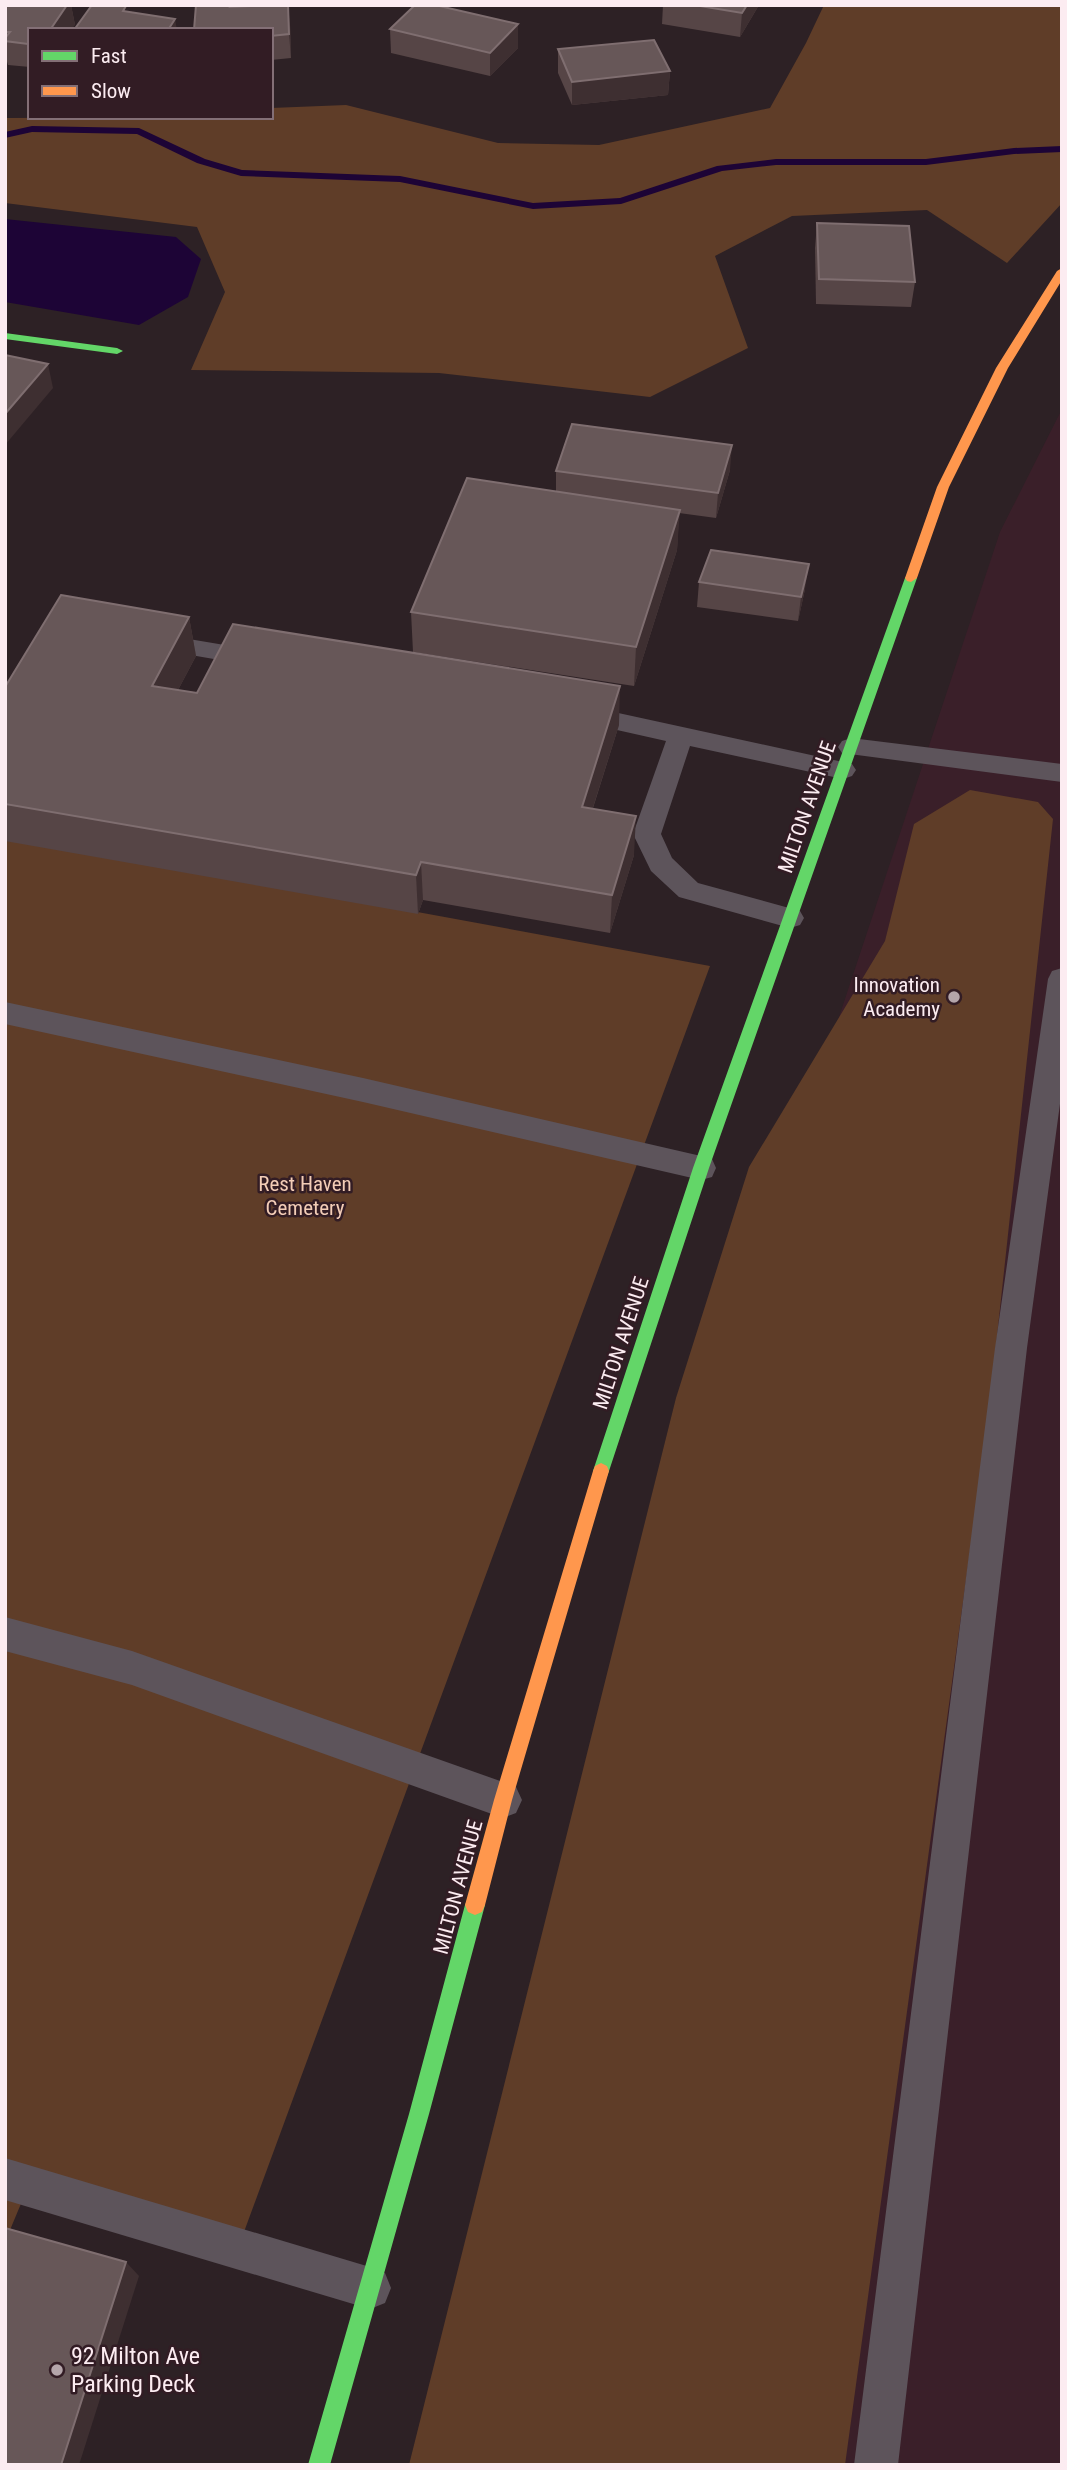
<svg xmlns="http://www.w3.org/2000/svg" width="1067" height="2470" viewBox="0 0 1067 2470" font-family="'Roboto Condensed',sans-serif">
<style>
.built{fill:#3a1f29}
.green{fill:#5f3d28}
.water{fill:#1d0436}
.lines{fill:none;stroke-linecap:round;stroke-linejoin:round}
.stream{fill:#1d0436;fill-rule:evenodd}
.lane{fill:#5d545b;fill-rule:evenodd}
.fast{fill:#63d668;fill-rule:evenodd}
.slow{fill:#ff974d;fill-rule:evenodd}
.wall{fill:#564546}
.shaded-wall{fill:#3e2f31}
.building{fill:#675758;stroke:#7f6e70;stroke-width:2}
.poi-dot{fill:#b4a5aa;stroke:#321c24;stroke-width:2.5}
.labels{text-anchor:middle;dominant-baseline:central;stroke-width:5;stroke-linejoin:round;paint-order:stroke}
.street-label{font-size:21px;fill:#fcecf1;stroke:#321c24}
.poi-label{font-size:21px;fill:#fcecf1;stroke:#321c24;text-anchor:end}
.park-label{font-size:21px;fill:#f3cdb7;stroke:#321c24}
.near-poi-label{font-size:24px;fill:#fcecf1;stroke:#321c24;text-anchor:start}
</style>
<rect width="100%" height="100%" fill="#2d2125"/>
<path class="built" d="M 1062,409 L 1062,2465 L 439,2465 L 691,1463 L 1000,532 Z"/>
<g class="green">
<path d="M 824,5 L 1062,5 L 1062,203 L 1007,263 L 927,210 L 792,216 L 715,256 L 748,348 L 650,397 L 439,373 L 191,370 L 225,292 L 197,227 L 5,203 L 5,118 L 271,117 L 271,108 L 346,105 L 498,143 L 599,145 L 770,108 L 806,43 Z"/>
<path d="M 970,790 L 1038,802 L 1053,819 L 988,1419 L 845,2465 L 409,2465 L 676,1398 L 749,1167 L 885,941 L 914,824 Z"/>
<path d="M 5,836 L 710,966 L 241,2240 L 30,2182 L 5,2242 Z"/>
</g>
<path class="water" d="M 5,219 L 176,237 L 201,259 L 188,297 L 139,325 L 5,302 Z"/>
<g class="lines">
<path class="stream" d="M 32,126 L 139,128 L 205,159 L 242,170 L 400,176 L 533,203 L 620,198 L 717,166 L 776,159 L 926,159 L 1014,148 L 1062,146 L 1062,152 L 1014,154 L 926,165 L 776,165 L 722,171 L 621,204 L 533,209 L 400,182 L 241,176 L 197,163 L 137,134 L 32,132 L 5,138 L 5,132 Z"/>
<g class="lane">
<path d="M 153,633 L 260,651 L 269,653 L 273,659 L 269,665 L 260,667 L 144,647 L 140,641 L 144,635 Z"/>
<path d="M 577,704 L 852,764 L 856,770 L 852,776 L 843,779 L 690,746 L 661,834 L 672,858 L 698,883 L 800,911 L 804,918 L 800,925 L 790,928 L 679,897 L 651,871 L 633,834 L 666,741 L 568,719 L 564,713 L 568,707 Z"/>
<path d="M 851,738 L 1062,764 L 1062,782 L 842,753 L 838,747 L 842,741 Z"/>
<path d="M 1062,968 L 1062,1089 L 1027,1348 L 898,2465 L 854,2465 L 995,1348 L 1048,979 L 1052,971 Z"/>
<path d="M 5,1002 L 363,1078 L 701,1156 L 712,1159 L 716,1168 L 712,1177 L 701,1180 L 363,1102 L 5,1024 Z"/>
<path d="M 5,1617 L 132,1651 L 503,1782 L 516,1787 L 522,1800 L 516,1813 L 503,1818 L 132,1685 L 5,1651 Z"/>
<path d="M 5,2158 L 370,2267 L 385,2273 L 391,2288 L 385,2303 L 370,2309 L 5,2200 Z"/>
</g>
<g class="fast">
<path d="M 5,333 L 117,348 L 123,351 L 117,354 L 5,339 Z"/>
<path d="M 911,574 L 917,578 L 709,1168 L 609,1471 L 607,1476 L 601,1479 L 595,1476 L 593,1471 L 693,1168 L 905,578 Z"/>
<path d="M 475,1895 L 482,1898 L 485,1905 L 429,2114 L 330,2465 L 308,2465 L 409,2114 L 465,1905 L 468,1898 Z"/>
</g>
<g class="slow">
<path d="M 1062,268 L 1062,280 L 1008,368 L 949,487 L 917,578 L 911,582 L 907,581 L 905,578 L 937,487 L 996,368 L 1057,271 Z"/>
<path d="M 601,1463 L 607,1466 L 609,1471 L 512,1800 L 485,1905 L 482,1912 L 475,1915 L 468,1912 L 465,1905 L 494,1800 L 593,1471 L 595,1466 Z"/>
</g>
</g>
<g class="wall">
<path d="M 5,5 L 71,5 L 75,25 L 30,30 L 30,67 L 8,65 L 5,55 Z"/>
<path d="M 231,5 L 231,7 L 290,24 L 291,58 L 271,60 L 271,30 L 194,30 Z"/>
<path d="M 663,5 L 759,5 L 740,37 L 662,24 Z"/>
<path d="M 390,29 L 518,48 L 490,76 L 391,53 Z"/>
<path d="M 558,49 L 670,71 L 668,95 L 572,105 L 558,73 Z"/>
<path d="M 817,223 L 915,282 L 911,307 L 816,304 L 815,248 Z"/>
<path d="M 730,470 L 716,518 L 679,513 L 677,550 L 634,686 L 413,652 L 411,612 L 556,492 L 556,471 Z"/>
<path d="M 699,582 L 805,589 L 798,621 L 697,607 Z"/>
<path d="M 189,617 L 196,656 L 178,690 L 197,693 L 619,725 L 593,808 L 634,855 L 610,933 L 423,900 L 418,914 L 5,841 L 5,687 Z"/>
</g>
<g class="shaded-wall">
<path d="M 67,5 L 71,5 L 75,25 L 71,30 L 50,30 Z"/>
<path d="M 288,5 L 290,24 L 291,58 L 289,34 Z"/>
<path d="M 747,5 L 759,5 L 740,37 L 742,13 Z"/>
<path d="M 175,19 L 177,30 L 168,30 Z"/>
<path d="M 518,24 L 518,48 L 490,76 L 490,53 Z"/>
<path d="M 670,71 L 668,95 L 572,105 L 572,82 Z"/>
<path d="M 48,364 L 53,388 L 5,445 L 5,414 Z"/>
<path d="M 732,445 L 730,470 L 716,518 L 718,493 Z"/>
<path d="M 680,510 L 677,550 L 634,686 L 636,647 Z"/>
<path d="M 809,564 L 805,589 L 798,621 L 801,597 Z"/>
<path d="M 189,617 L 196,656 L 159,726 L 152,686 Z"/>
<path d="M 620,686 L 619,725 L 581,845 L 582,807 Z"/>
<path d="M 636,816 L 634,855 L 610,933 L 612,895 Z"/>
<path d="M 421,862 L 423,900 L 418,914 L 416,875 Z"/>
<path d="M 126,2262 L 139,2276 L 79,2465 L 61,2465 Z"/>
</g>
<g class="building">
<path d="M 5,5 L 67,5 L 50,30 L 30,30 L 30,42 L 28,44 L 5,41 L 5,38 L 10,32 L 5,32 Z"/>
<path d="M 92,5 L 126,6 L 123,11 L 175,19 L 168,30 L 74,30 Z"/>
<path d="M 196,5 L 231,5 L 230,7 L 250,6 L 250,5 L 288,5 L 289,34 L 271,36 L 271,30 L 194,30 Z"/>
<path d="M 415,5 L 435,5 L 518,24 L 490,53 L 390,29 Z"/>
<path d="M 694,5 L 747,5 L 742,13 Z"/>
<path d="M 654,40 L 670,71 L 572,82 L 558,49 Z"/>
<path d="M 817,223 L 909,226 L 915,282 L 819,279 Z"/>
<path d="M 5,355 L 48,364 L 5,414 Z"/>
<path d="M 572,424 L 732,445 L 718,493 L 556,471 Z"/>
<path d="M 467,478 L 680,510 L 636,647 L 411,612 Z"/>
<path d="M 711,550 L 809,564 L 801,597 L 699,582 Z"/>
<path d="M 61,595 L 189,617 L 152,686 L 197,693 L 233,624 L 620,686 L 582,807 L 636,816 L 612,895 L 421,862 L 416,875 L 5,804 L 5,687 Z"/>
<path d="M 5,2228 L 126,2262 L 61,2465 L 5,2465 Z"/>
</g>
<g class="poi-dot">
<circle cx="954" cy="997" r="7"/>
<circle cx="57" cy="2370" r="7"/>
</g>
<g class="labels">
<g class="street-label">
<text transform="translate(807 807) rotate(-71)">MILTON AVENUE</text>
<text transform="translate(621 1343) rotate(-72)">MILTON AVENUE</text>
<text transform="translate(458 1887) rotate(-75)">MILTON AVENUE</text>
</g>
<g class="poi-label">
<text x="940" y="985">Innovation<tspan x="940" dy="24">Academy</tspan></text>
</g>
<g class="park-label">
<text x="305" y="1184">Rest Haven<tspan x="305" dy="24">Cemetery</tspan></text>
</g>
<g class="near-poi-label">
<text x="71" y="2356">92 Milton Ave<tspan x="71" dy="28">Parking Deck</tspan></text>
</g>
</g>
<rect width="1067" height="2470" fill="none" stroke="#fcecf1" stroke-width="14"/>
<rect x="28" y="28" width="245" height="91" fill="#321c24" stroke="#836f76" stroke-width="2"/>
<rect x="42" y="51" width="35" height="10" fill="#63d668" stroke="#836f76" stroke-width="2"/>
<text x="91" y="63" font-size="21" fill="#fcecf1">Fast</text>
<rect x="42" y="86" width="35" height="10" fill="#ff974d" stroke="#836f76" stroke-width="2"/>
<text x="91" y="98" font-size="21" fill="#fcecf1">Slow</text>
</svg>
